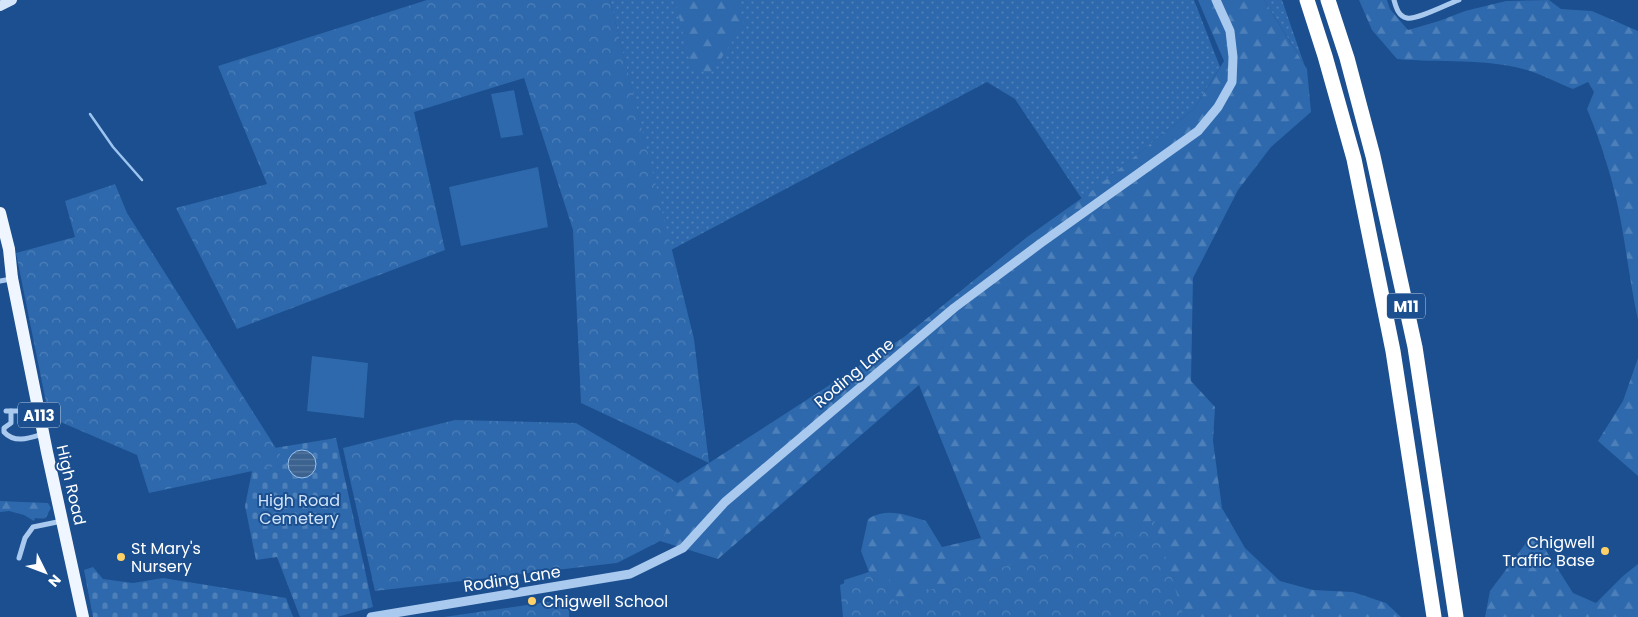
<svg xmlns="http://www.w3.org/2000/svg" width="1638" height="617" viewBox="0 0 1638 617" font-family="Poppins,sans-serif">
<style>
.grass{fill:url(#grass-dots)}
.forest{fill:url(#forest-firs)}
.cemetery{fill:url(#cemetery-stones)}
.park{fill:url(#park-crowns)}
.garden{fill:#2e69ad}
.water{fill:url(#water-rules);stroke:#9cc4f0}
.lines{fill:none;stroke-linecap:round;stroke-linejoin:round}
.stream{stroke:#9cc4f0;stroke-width:2.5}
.minor{stroke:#a9c9ee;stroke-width:5}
.tertiary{stroke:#a9c9ee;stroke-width:9}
.secondary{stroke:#d6e6fa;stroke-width:10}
.primary{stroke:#f0f6ff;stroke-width:12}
.motorway{stroke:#fff;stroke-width:15}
.poi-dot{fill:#ffd166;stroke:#1b4f8f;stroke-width:2}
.labels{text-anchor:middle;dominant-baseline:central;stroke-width:4;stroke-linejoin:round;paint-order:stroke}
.shield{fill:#1b4f8f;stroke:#bbcadd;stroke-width:1}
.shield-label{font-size:15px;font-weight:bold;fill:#fff}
.street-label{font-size:16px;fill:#fff;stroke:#1b4f8f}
.park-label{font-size:16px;fill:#cfe3fa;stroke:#1b4f8f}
.poi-label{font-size:16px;fill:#fff;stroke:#1b4f8f;text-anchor:start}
</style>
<defs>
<pattern id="grass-dots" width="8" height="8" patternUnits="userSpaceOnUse" patternTransform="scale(1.25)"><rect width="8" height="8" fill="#2e69ad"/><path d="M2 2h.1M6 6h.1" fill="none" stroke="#4d80b9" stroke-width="1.8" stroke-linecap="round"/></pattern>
<pattern id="forest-firs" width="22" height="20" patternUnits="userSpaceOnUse" patternTransform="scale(1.25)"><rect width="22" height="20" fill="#2e69ad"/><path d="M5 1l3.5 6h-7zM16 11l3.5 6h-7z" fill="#4d80b9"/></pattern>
<pattern id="cemetery-stones" width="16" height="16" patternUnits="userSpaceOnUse" patternTransform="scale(1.25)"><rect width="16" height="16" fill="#2e69ad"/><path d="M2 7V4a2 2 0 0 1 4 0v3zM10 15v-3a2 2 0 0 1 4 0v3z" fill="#4d80b9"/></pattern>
<pattern id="park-crowns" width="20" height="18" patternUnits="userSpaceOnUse" patternTransform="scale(1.25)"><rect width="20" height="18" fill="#2e69ad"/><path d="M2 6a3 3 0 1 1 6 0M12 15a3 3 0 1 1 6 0" fill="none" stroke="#4d80b9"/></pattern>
<pattern id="water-rules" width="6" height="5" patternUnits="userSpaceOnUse" patternTransform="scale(1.25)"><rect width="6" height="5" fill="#3c6290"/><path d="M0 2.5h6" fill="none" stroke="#597aa1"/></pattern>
</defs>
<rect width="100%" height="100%" fill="#1b4f8f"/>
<g class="grass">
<path d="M 610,0 L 1194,0 L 1220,67 L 1194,109 L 1082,199 L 1015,99 L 987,82 L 671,250 Z"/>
<path d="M 1264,0 L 1282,0 L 1304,64 Z"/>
</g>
<g class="forest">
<path d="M 675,0 L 737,0 L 744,24 L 712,72 L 692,71 Z"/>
<path d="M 1198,0 L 1264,0 L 1307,69 L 1311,112 L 1271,147 L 1238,190 L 1193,278 L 1191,381 L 1215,407 L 1213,441 L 1222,508 L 1245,548 L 1280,581 L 1313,590 L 1353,592 L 1386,603 L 1401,617 L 846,617 L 844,580 L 869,572 L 861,551 L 868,519 C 887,507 906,515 926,521 L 942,547 L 981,538 L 919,385 L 718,559 L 660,541 L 678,483 L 904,337 L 1027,237 L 1089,193 L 1194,109 L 1224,61 Z"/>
<path d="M 1359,0 L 1387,0 L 1390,9 L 1408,30 L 1439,21 L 1465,11 L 1506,1 L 1549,0 L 1561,9 L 1592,11 L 1638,31 L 1638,320 C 1631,288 1627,255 1621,222 C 1614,183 1602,145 1587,109 L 1594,92 L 1588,82 L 1573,89 C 1558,83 1543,75 1527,70 C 1485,58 1440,63 1397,59 L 1372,30 Z"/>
<path d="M 1638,358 L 1638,476 L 1598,441 L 1623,401 Z"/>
<path d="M 0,501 L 48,503 L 51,508 C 45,517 49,520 35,518 L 34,521 L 24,515 L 9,511 L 0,512 Z"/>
<path d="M 1529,539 L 1542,544 L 1573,593 L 1596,603 L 1623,576 L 1638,564 L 1638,617 L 1485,617 L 1490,591 Z"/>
</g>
<g class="cemetery">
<path d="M 336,438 L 373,607 L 337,617 L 300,617 L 277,557 L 256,560 L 245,506 L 256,451 Z"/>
<path d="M 93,567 L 103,579 L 133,583 L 163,578 L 286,598 L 293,617 L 93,617 L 84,570 Z"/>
</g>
<g class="park">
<path d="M 427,0 L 610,0 L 694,339 L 709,463 L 581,403 L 573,230 L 524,78 L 414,112 L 445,250 L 237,329 L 176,208 L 267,184 L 218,66 Z"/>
<path d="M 115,184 L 127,213 L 286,464 L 149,493 L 137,455 L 49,417 L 16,253 L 75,237 L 65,201 Z"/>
<path d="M 455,420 L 576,423 L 678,483 L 664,539 L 617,563 L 375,591 L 343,448 Z"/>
<path d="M 1154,520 L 1184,617 L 843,617 L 840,585 L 869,572 L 889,575 L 894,601 Z"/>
<path d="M 569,599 L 569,617 L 444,617 Z"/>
</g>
<g class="garden">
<path d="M 514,90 L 523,135 L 501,138 L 491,94 Z"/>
<path d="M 538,167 L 548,227 L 461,246 L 449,187 Z"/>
<path d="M 312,356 L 368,363 L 364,418 L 307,411 Z"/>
</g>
<circle class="water" cx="302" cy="464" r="14"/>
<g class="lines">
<path class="stream" d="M 90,114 L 113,147 L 142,180"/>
<g class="minor">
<path d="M 1394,0 C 1396,7 1398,16 1407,18 C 1417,20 1447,4 1459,0"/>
<path d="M 0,281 L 11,279"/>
<path d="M 6,411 L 17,411"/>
<path d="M 11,411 L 11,423 L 4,428 L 4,432 C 15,444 30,438 43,434"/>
<path d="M 19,558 L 25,538 L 33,527 L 62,521"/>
</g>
<path class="tertiary" d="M 371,617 L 630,574 L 683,548 L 725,502 L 954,308 L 1041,243 L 1198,131 L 1218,107 L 1232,82 L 1233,57 L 1230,31 L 1216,0"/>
<path class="secondary" d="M 0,6 L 12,0"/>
<path class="primary" d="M 0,213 L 9,249 L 12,278 L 47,452 L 83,617"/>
<g class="motorway">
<path d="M 1307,0 L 1325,56 L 1354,159 L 1393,351 L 1434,617"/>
<path d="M 1328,0 L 1347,58 L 1373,156 L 1415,347 L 1456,617"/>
</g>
</g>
<g class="poi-dot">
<circle cx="1605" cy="551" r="5"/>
<circle cx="121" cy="557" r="5"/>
<circle cx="532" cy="601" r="5"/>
</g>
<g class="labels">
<g class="shield">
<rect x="1387" y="293.5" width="38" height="25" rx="4"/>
<rect x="18" y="402.5" width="42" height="25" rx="4"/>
</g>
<g class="shield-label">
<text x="1406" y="306">M11</text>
<text x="39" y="415">A113</text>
</g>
<g class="street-label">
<text transform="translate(854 373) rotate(-40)">Roding Lane</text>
<text transform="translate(71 485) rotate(77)">High Road</text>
<text transform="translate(512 579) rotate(-9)">Roding Lane</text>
</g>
<g class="park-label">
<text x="299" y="500">High Road<tspan x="299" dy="18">Cemetery</tspan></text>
</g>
<g class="poi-label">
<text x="1595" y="542" text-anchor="end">Chigwell<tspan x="1595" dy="18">Traffic Base</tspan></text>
<text x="131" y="548">St Mary's<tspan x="131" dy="18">Nursery</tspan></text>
<text x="542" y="601">Chigwell School</text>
</g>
</g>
<g transform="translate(45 572) rotate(132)" stroke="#1b4f8f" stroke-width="4" paint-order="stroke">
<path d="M0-4L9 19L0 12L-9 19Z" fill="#ffffff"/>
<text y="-8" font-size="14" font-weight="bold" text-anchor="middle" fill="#ffffff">N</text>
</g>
</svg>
